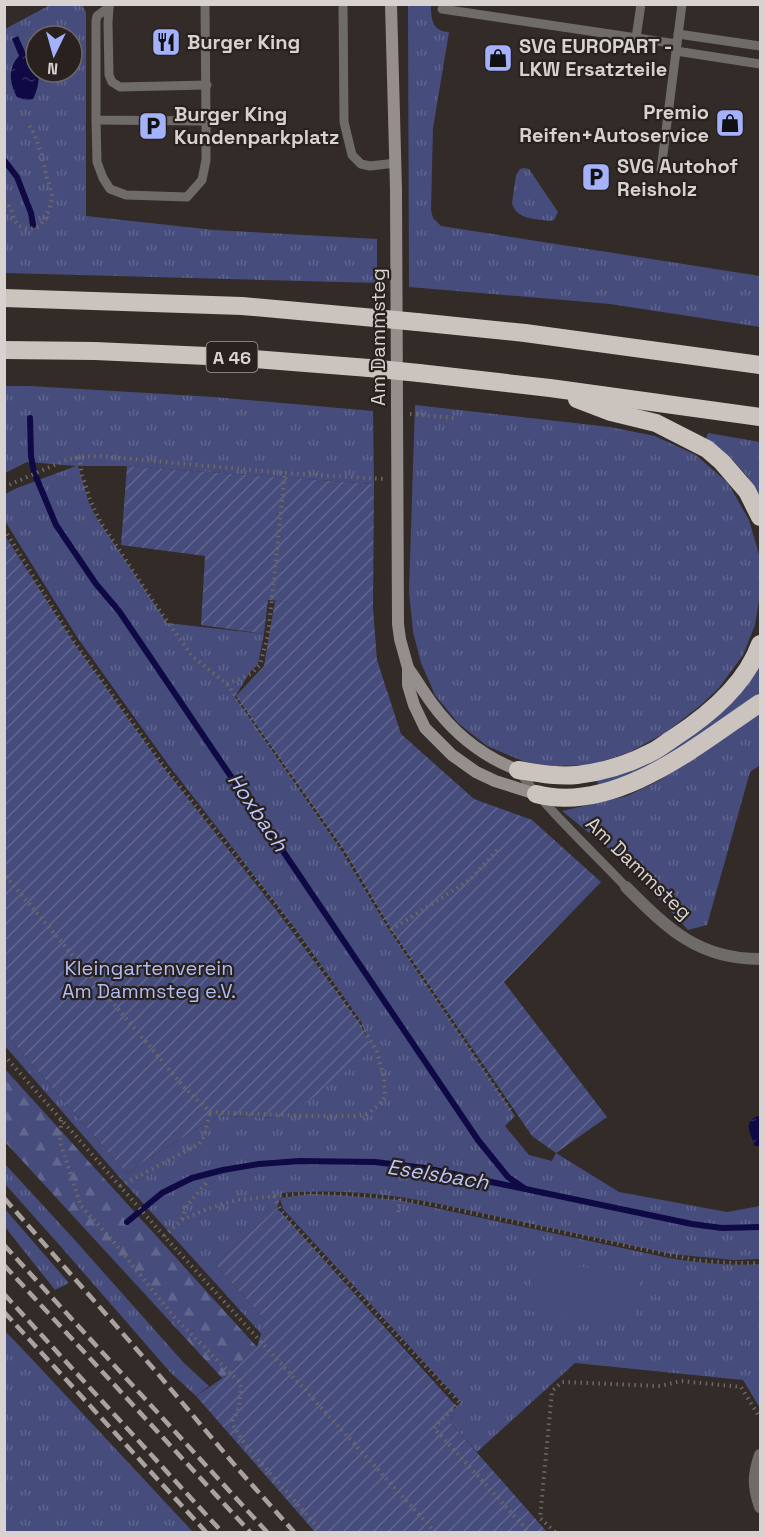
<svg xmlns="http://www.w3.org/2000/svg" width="765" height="1537" viewBox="0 0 765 1537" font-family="'Space Grotesk',sans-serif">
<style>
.grass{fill:url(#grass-tufts);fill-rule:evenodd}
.forest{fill:url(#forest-firs)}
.garden{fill:url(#garden-furrows)}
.pitch{fill:#464d7c}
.water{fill:url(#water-ripples)}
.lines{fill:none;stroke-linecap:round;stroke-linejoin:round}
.stream{stroke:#0f0a46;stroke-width:6}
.path{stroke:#6f6966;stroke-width:4;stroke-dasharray:1.5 4.5;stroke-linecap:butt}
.service{stroke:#6f6b69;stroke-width:9}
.minor{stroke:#6f6b69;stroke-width:12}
.secondary{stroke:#948f8c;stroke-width:12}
.motorway{stroke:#cbc3be;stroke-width:18}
.rail{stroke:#a9a3a0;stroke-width:4.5;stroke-dasharray:12 6;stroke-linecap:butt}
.motorway-bridge{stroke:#cbc3be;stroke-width:18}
.labels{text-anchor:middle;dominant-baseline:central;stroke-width:4.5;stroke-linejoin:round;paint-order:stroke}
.shield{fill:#28211e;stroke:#a29d9b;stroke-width:1.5}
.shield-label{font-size:18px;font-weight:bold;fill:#d7d2d0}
.poi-label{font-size:20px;font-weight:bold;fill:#d7d2d0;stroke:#28211e;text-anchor:start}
.street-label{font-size:20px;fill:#d7d2d0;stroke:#28211e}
.park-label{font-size:20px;fill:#b1bcf5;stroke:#28211e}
.water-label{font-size:21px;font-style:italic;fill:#bbc6ff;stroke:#28211e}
</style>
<defs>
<pattern id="grass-tufts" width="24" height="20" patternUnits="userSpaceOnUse" patternTransform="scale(1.5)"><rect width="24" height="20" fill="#464d7c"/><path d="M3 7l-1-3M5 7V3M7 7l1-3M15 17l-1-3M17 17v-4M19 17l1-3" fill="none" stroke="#60668e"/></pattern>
<pattern id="forest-firs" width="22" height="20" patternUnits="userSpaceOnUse" patternTransform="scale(1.5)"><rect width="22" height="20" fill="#464d7c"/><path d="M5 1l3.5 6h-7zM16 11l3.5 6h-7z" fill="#60668e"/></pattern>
<pattern id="garden-furrows" width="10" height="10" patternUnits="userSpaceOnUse" patternTransform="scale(1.5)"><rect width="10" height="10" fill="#464d7c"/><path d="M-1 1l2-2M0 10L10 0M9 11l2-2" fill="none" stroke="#60668e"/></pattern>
<pattern id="water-ripples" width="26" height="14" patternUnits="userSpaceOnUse" patternTransform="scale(1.5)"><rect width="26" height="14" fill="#0f0a46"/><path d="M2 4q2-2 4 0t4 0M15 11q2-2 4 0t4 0" fill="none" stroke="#312d60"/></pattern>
</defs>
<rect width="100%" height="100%" fill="#322b27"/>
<g class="grass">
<path d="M 50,5 L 82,5 L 86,12 L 86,216 L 214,230 L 377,239 L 377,283 L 5,273 L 5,29 ZM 36,36 L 72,36 L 72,72 L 36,72 Z"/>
<path d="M 408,5 L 431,5 C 431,18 432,32 449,32 L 433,128 L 431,210 L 433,218 L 441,226 L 760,276 L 760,327 L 610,304 L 409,287 Z"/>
<path d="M 524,168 L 529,169 L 558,212 L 554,220 L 550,221 C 537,219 516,220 512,203 L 516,175 L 520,169 Z"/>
<path d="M 4,386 L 30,386 L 214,397 L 373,411 L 374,484 L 127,466 L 78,466 L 89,503 L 96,517 L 167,623 L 264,634 L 258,664 L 250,672 L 235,697 L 341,850 L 389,930 L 515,1116 L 505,1126 L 529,1155 L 552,1161 L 556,1153 L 619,1192 L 727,1212 L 760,1206 L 760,1259 L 733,1260 L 671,1254 L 430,1202 C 381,1193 332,1189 282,1193 L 280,1198 L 309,1194 L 338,1195 L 398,1200 L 669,1258 C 700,1263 729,1266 760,1264 L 760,1408 L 743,1380 L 575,1363 L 477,1452 L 450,1422 L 454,1409 L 461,1402 L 283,1209 L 280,1199 L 277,1208 L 215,1264 L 265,1320 L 441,1532 L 121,1179 L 5,1046 L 5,1033 L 127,1174 L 147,1159 L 218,1116 L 288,1118 L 360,1024 L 367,1038 L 361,1021 L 295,928 L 167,763 L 77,637 L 5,521 L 5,494 L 17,488 L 76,466 L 27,462 L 5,473 Z"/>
<path d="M 415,405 L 610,427 L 655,436 L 696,455 L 728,483 L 749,520 L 760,558 L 760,594 L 755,625 L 743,655 L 719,688 L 701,705 L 665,733 L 630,752 L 591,765 L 555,766 L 525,762 L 487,746 L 458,723 L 435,695 L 421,663 L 413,632 L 409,591 Z"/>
<path d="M 708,433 L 760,442 L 760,498 L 747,476 L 729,456 L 706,438 Z"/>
<path d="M 760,657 L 760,693 L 670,755 L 599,788 L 597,780 L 631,768 Z"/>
<path d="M 760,712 L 760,765 L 750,772 L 707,925 L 688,930 L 625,862 L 562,811 L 627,796 L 658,781 Z"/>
<path d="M 5,1164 L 73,1238 L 184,1363 L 209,1386 L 196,1396 L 170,1372 L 62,1248 L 5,1184 Z"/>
<path d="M 4,1209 L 5,1209 L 69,1283 L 55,1290 L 5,1227 Z"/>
<path d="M 4,1330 L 30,1357 L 193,1532 L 5,1532 Z"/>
</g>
<path class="forest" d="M 4,1068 L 257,1347 L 230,1373 L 222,1378 L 5,1142 Z"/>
<g class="garden">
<path d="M 127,466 L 374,484 L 373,608 L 377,660 L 401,734 L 474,799 L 532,820 L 601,882 L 504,982 L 607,1117 L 556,1153 L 532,1136 L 391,929 L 344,850 L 236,696 L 264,666 L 275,601 L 290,602 L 268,600 L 264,634 L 201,625 L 205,556 L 121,545 Z"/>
<path d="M 4,534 L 73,642 L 162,766 L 277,911 L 360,1024 L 372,1050 L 288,1118 L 218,1116 L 147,1159 L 127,1174 L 5,1033 Z"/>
<path d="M 277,1208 L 455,1405 L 450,1422 L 547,1532 L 315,1532 L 196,1396 L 230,1373 L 257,1347 L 265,1320 L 215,1264 Z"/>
</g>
<path class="pitch" d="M 535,1261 L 641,1274 L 635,1325 L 529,1311 Z"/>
<g class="water">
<path d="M 18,36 L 27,56 L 34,58 L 36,63 L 36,72 L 38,72 C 40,81 37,91 33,99 L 26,100 L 17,97 C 10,84 7,68 19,56 L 12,39 Z"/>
<path d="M 758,1116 L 760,1116 L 760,1146 L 755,1146 C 751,1135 742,1121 758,1116 Z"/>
</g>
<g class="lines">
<g class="stream">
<path d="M 4,160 L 17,177 L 31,213 L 33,225"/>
<path d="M 30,418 L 31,456 L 34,472 L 56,525 L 96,584 L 119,611 L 236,784 L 251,801 L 266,826 L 478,1140 L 508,1177 L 524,1188"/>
<path d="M 127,1222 L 162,1193 L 192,1178 L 223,1170 L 259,1164 L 300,1161 L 375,1162 L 425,1168 L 692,1224 L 722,1228 L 760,1227"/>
</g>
<g class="path">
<path d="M 4,201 C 14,206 11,223 22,227 C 28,230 39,229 42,223 C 47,215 52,205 52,196 C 51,190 49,184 47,178 C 43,160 39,141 29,125"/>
<path d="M 410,414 L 454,418"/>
<path d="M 79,457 L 82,475 L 91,502 L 100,521 L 157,607 L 192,656 L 227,684 L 343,850 L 391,930 L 511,1111"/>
<path d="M 4,487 L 66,460 L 79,457 L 99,456 L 285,473 L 384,479"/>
<path d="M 4,529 L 73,640 L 163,765 L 280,910 L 360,1023 L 377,1052 L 384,1078 L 385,1097 L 379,1105 L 367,1114 L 355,1116 L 305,1116 L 210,1112 L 184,1087 L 4,874"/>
<path d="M 227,684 L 251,674 L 260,665 L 268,635 L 285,473"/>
<path d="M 391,930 L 471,879 L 500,847"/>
<path d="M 4,1055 L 164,1236 L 435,1532"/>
<path d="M 61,1120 L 60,1142 L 81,1206 L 112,1240 L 175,1318 L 230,1373 L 239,1381 L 241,1388 L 239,1408 L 233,1420 L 233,1425 L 246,1446 L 322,1532"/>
<path d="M 120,1186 L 199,1144 L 204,1137 L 210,1112"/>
<path d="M 274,1196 L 281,1211 L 459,1402 L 434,1428 L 529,1532"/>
<path d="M 398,1212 L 400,1199"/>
<path d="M 182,1219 L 186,1207 L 206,1183"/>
<path d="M 164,1236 L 182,1220 L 207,1209 L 237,1200 L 308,1193 L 373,1196 L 430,1204 L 695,1260 L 732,1263 L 760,1263"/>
<path d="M 555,1532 L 540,1518 L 552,1391 L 562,1382 L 660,1386 L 681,1381 L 741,1387 L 760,1418"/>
</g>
<g class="service">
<path d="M 343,4 L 344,122 L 352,155 L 361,164 L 370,166 L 396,163"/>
<path d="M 109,7 L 97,16 L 96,21 L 96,120 L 206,121 L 205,4"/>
<path d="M 109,7 L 108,23 L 109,75 L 112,82 L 120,87 L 207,85"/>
<path d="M 442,9 L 677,44"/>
<path d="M 678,34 L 760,46"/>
<path d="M 636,38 L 641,4"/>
<path d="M 676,51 L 760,64"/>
<path d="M 96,120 L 97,162 L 103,178 L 110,189 L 126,195 L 187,197 L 202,180 L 206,160 L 206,121"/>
<path d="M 661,170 L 682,4"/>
<path d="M 519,772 C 551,813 590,849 626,887"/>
</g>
<g class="minor">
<path d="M 626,887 C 668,929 698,959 760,959"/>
<path d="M 760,1455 C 753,1475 753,1487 760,1507"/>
</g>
<g class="secondary">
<path d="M 391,4 L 396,189 L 398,624 L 400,639 L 408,668 L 408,685 L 414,705 L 425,728 L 452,755 L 476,772 L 495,781 L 536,794"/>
<path d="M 408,668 C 416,679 423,691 431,702 C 454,734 481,756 518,770"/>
</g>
<g class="motorway">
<path d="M 4,298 L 242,306 L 375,318"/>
<path d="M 417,322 L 525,333 L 760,365"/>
<path d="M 4,350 L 95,351 L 229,357 L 369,368"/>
<path d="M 419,373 L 550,388 L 760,417"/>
<path d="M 577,399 L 611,412 L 656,423 L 707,449 L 722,462 L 747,491 L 760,517"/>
<path d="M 518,770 C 537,773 557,777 577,775 C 603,772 629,764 652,752 C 660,748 667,742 675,737 C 710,714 746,684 760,644"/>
<path d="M 536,794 C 615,815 699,744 760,703"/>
</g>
<g class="rail">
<path d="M 4,1198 L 153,1368 L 238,1469 L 294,1532"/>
<path d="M 4,1245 L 267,1532"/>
<path d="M 4,1265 L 250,1532"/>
<path d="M 4,1294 L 222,1532"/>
<path d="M 4,1312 L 206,1532"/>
</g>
<g class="motorway-bridge">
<path d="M 375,318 L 417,322"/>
<path d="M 369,368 L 419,373"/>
</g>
</g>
<defs>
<g id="restaurant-square" transform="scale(1.5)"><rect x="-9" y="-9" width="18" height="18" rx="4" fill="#a4b2fc" stroke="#28211e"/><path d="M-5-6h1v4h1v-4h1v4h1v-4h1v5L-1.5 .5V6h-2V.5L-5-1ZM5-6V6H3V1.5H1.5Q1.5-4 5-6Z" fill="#111"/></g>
<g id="shop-square" transform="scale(1.5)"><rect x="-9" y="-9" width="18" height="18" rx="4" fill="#a4b2fc" stroke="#28211e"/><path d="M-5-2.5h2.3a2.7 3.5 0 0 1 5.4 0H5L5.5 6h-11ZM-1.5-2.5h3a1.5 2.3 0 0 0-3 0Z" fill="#111"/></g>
<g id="parking-square" transform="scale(1.5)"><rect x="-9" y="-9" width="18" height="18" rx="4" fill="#a4b2fc" stroke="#28211e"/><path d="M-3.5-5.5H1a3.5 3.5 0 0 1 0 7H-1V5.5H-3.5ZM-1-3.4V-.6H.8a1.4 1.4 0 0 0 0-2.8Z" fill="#111"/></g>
</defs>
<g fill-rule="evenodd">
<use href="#restaurant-square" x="166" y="42"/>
<use href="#shop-square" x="498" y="58"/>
<use href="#shop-square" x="730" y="123"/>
<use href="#parking-square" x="153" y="126"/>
<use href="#parking-square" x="596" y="177"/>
</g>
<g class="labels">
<rect class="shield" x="206.5" y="342" width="51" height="30" rx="4.5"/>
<g class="shield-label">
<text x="232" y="357">A 46</text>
</g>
<g class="poi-label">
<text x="187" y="42">Burger King</text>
<text x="519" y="46">SVG EUROPART -<tspan x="519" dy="23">LKW Ersatzteile</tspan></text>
<text x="709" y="112" text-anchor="end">Premio<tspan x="709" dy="23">Reifen+Autoservice</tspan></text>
<text x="174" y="114">Burger King<tspan x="174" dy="23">Kundenparkplatz</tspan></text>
<text x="617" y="166">SVG Autohof<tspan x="617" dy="23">Reisholz</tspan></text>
</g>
<g class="street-label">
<text transform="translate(378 337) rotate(-90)">Am Dammsteg</text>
<text transform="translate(639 868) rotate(44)">Am Dammsteg</text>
</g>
<g class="park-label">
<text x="149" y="968">Kleingartenverein<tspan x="149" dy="23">Am Dammsteg e.V.</tspan></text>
</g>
<g class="water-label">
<text transform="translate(258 812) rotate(56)">Hoxbach</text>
<text transform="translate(438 1174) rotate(9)">Eselsbach</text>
</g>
</g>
<rect width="765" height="1537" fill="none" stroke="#d7d2d0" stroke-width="12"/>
<g transform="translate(54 54) rotate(185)"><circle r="28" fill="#28211e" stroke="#6e6865" stroke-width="1.5"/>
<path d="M0-4.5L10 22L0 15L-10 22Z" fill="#a4b2fc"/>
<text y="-9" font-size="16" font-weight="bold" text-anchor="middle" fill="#d7d2d0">N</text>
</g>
</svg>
